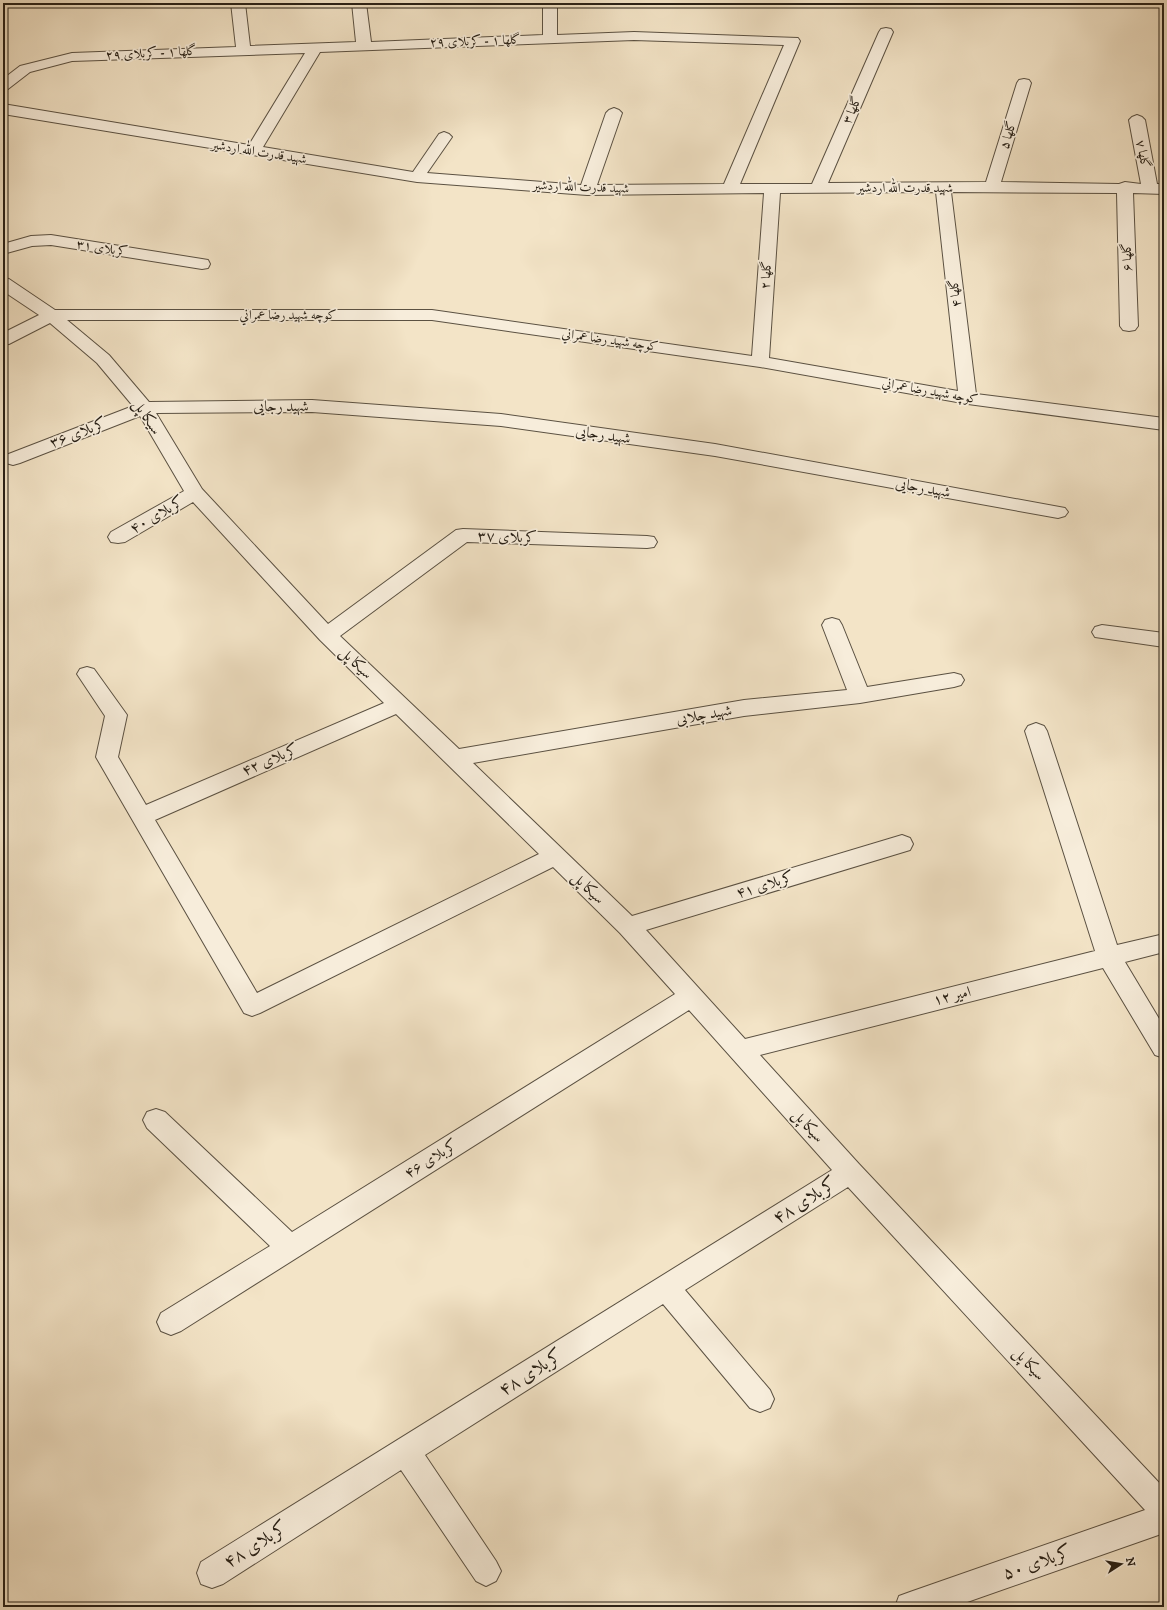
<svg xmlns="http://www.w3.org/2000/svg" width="1167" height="1610" viewBox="0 0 1167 1610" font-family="'IM FELL DW Pica',Amiri,serif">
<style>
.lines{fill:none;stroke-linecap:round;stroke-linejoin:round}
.minor-casing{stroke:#5b5142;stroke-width:2}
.minor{fill:#f7eddb;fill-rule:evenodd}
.labels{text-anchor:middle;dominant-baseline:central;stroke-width:3.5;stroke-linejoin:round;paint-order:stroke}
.far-street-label{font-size:13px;fill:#282016;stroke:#f7eddb}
.street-label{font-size:15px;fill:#282016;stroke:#f7eddb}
.near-street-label{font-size:18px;fill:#282016;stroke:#f7eddb}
</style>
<rect width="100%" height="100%" fill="#f3e4c7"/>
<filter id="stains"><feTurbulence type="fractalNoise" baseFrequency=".005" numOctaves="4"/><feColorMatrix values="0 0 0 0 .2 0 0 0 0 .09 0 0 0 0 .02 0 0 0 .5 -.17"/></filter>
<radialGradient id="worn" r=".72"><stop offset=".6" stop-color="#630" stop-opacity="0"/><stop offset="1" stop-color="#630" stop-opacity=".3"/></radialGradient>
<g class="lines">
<g class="minor-casing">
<g id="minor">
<path d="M 231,3 L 245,3 L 250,46 L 356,42 L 352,3 L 366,3 L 371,42 L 543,35 L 543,3 L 557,3 L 557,35 L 634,32 L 798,38 L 800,41 L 740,184 L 812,184 L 879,32 L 881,29 L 886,28 L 891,29 L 893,32 L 828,183 L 986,182 L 1017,83 L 1019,80 L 1024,79 L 1029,80 L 1031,83 L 1001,182 L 1119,184 L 1125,182 L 1141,184 L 1129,120 L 1132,117 L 1137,115 L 1142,117 L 1145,120 L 1157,184 L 1164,184 L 1164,194 L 1133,193 L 1138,326 L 1135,330 L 1129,331 L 1123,330 L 1120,326 L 1117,193 L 951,192 L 976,394 L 1164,418 L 1164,430 L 968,404 L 760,367 L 432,320 L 67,320 L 109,355 L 149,402 L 312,400 L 501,414 L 715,444 L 1065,508 L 1068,512 L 1065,516 L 1058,518 L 715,456 L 501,426 L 312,412 L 156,413 L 202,489 L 328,624 L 456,530 L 463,529 L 647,536 L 654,537 L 657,542 L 654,547 L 647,548 L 467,542 L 340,636 L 459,749 L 744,700 L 847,690 L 822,625 L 825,620 L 832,618 L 839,620 L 842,625 L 867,687 L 954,673 L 961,675 L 964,680 L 961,685 L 954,687 L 860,703 L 744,716 L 473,763 L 632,916 L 902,835 L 910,838 L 913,844 L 910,850 L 646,930 L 745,1039 L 1095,951 L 1025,731 L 1028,726 L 1036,723 L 1044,726 L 1047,731 L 1117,945 L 1164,934 L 1164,952 L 1125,962 L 1164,1027 L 1164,1058 L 1155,1055 L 1103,968 L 760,1055 L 859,1164 L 1164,1488 L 1164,1533 L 953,1607 L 895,1607 L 899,1596 L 910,1592 L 1145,1510 L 848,1187 L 685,1290 L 770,1390 L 774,1399 L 770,1408 L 760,1412 L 750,1408 L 663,1304 L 425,1455 L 496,1561 L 501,1571 L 496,1581 L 486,1586 L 476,1581 L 401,1470 L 223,1584 L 212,1588 L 201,1584 L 197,1573 L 201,1562 L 832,1170 L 689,1010 L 181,1331 L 171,1335 L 161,1331 L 157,1322 L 161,1313 L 270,1246 L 147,1128 L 143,1120 L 147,1112 L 156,1109 L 165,1112 L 292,1232 L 675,994 L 620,933 L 553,867 L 260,1013 L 252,1016 L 244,1013 L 96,757 L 105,716 L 77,674 L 80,669 L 87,667 L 94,669 L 127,715 L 118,757 L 146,805 L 384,703 L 320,640 L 193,502 L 125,542 L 118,543 L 111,542 L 108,537 L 111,532 L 184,491 L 140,416 L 20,463 L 13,465 L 6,463 L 4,459 L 6,455 L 133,406 L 97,363 L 50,323 L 9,344 L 3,345 L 3,333 L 39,315 L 3,291 L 3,278 L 9,279 L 55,310 L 432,310 L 752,356 L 764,193 L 587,195 L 417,182 L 3,114 L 3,104 L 249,145 L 305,53 L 72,61 L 30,72 L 8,89 L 3,90 L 3,79 L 20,66 L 72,53 L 236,47 ZM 634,40 L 784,45 L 724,184 L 597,185 L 622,113 L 619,110 L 614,108 L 609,110 L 606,113 L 581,185 L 427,173 L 452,137 L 449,134 L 444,132 L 439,134 L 413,172 L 263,147 L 320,52 ZM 936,192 L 958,391 L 769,358 L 780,193 ZM 396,714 L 539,854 L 257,993 L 155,820 Z"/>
<path d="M 51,235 L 202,259 L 208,260 L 210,264 L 208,268 L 202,269 L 51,245 L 32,246 L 3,254 L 3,244 L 31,236 Z"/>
<path d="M 1102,625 L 1164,633 L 1164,647 L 1095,637 L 1092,632 L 1095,627 Z"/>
</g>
</g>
<use href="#minor" class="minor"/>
</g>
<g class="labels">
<g class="far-street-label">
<text transform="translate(475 41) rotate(-2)">گلها ۱ - کربلای ۲۹</text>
<text transform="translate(151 53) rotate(-3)">گلها ۱ - کربلای ۲۹</text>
<text transform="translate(852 110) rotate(-67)">گلها ۳</text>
<text transform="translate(1008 135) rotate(-73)">گلها ۵</text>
<text transform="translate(259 152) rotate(9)">شهید قدرت الله اردشیر</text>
<text transform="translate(1143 154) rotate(79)">گلها ۷</text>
<text transform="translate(581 187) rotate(2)">شهید قدرت الله اردشیر</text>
<text x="905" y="188">شهید قدرت الله اردشیر</text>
<text transform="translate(102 248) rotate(9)">کربلای ۳۱</text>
<text transform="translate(1127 257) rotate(-92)">گلها ۶</text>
<text transform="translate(766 275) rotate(-86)">گلها ۲</text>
<text transform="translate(955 293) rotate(-97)">گلها ۴</text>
<text x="288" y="315">كوچه شهيد رضا عمراني</text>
<text transform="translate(610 340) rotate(8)">كوچه شهيد رضا عمراني</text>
<text transform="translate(930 391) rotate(10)">كوچه شهيد رضا عمراني</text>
</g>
<g class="street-label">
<text x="281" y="406">شهید رجایی</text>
<text transform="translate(147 417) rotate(56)">سیکا پل</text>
<text transform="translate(78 433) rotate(-21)">کربلای ۳۶</text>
<text transform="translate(603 435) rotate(8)">شهید رجایی</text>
<text transform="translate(923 488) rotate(10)">شهید رجایی</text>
<text transform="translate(157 515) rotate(-30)">کربلای ۴۰</text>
<text transform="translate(507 537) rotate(2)">کربلای ۳۷</text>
<text transform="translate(356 663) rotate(44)">سیکا پل</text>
<text transform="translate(704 715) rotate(-10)">شهید چلابی</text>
<text transform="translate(270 760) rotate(-23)">کربلای ۴۲</text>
<text transform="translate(765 885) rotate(-17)">کربلای ۴۱</text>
<text transform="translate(588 888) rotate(44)">سیکا پل</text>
<text transform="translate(952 996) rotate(-14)">امير ۱۲</text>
<text transform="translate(808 1126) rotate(48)">سیکا پل</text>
<text transform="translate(431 1159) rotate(-32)">کربلای ۴۶</text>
<text transform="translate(1029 1364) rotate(47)">سیکا پل</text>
</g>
<g class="near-street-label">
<text transform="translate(805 1201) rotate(-32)">کربلای ۴۸</text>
<text transform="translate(531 1373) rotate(-32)">کربلای ۴۸</text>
<text transform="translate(256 1545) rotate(-32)">کربلای ۴۸</text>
<text transform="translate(1037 1563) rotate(-19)">کربلای ۵۰</text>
</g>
</g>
<rect width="1167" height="1610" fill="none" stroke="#f3e4c7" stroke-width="16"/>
<rect x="4" y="4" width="1159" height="1602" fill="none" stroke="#282016" stroke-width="2"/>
<rect x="8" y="8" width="1151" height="1594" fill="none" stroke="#282016"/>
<g transform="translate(1121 1564) rotate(78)" stroke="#f7eddb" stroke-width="3" paint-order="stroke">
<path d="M0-3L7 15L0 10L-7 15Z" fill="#282016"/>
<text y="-6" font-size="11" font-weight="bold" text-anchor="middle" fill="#282016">N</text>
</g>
<rect width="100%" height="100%" filter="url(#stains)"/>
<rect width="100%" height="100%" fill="url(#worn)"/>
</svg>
